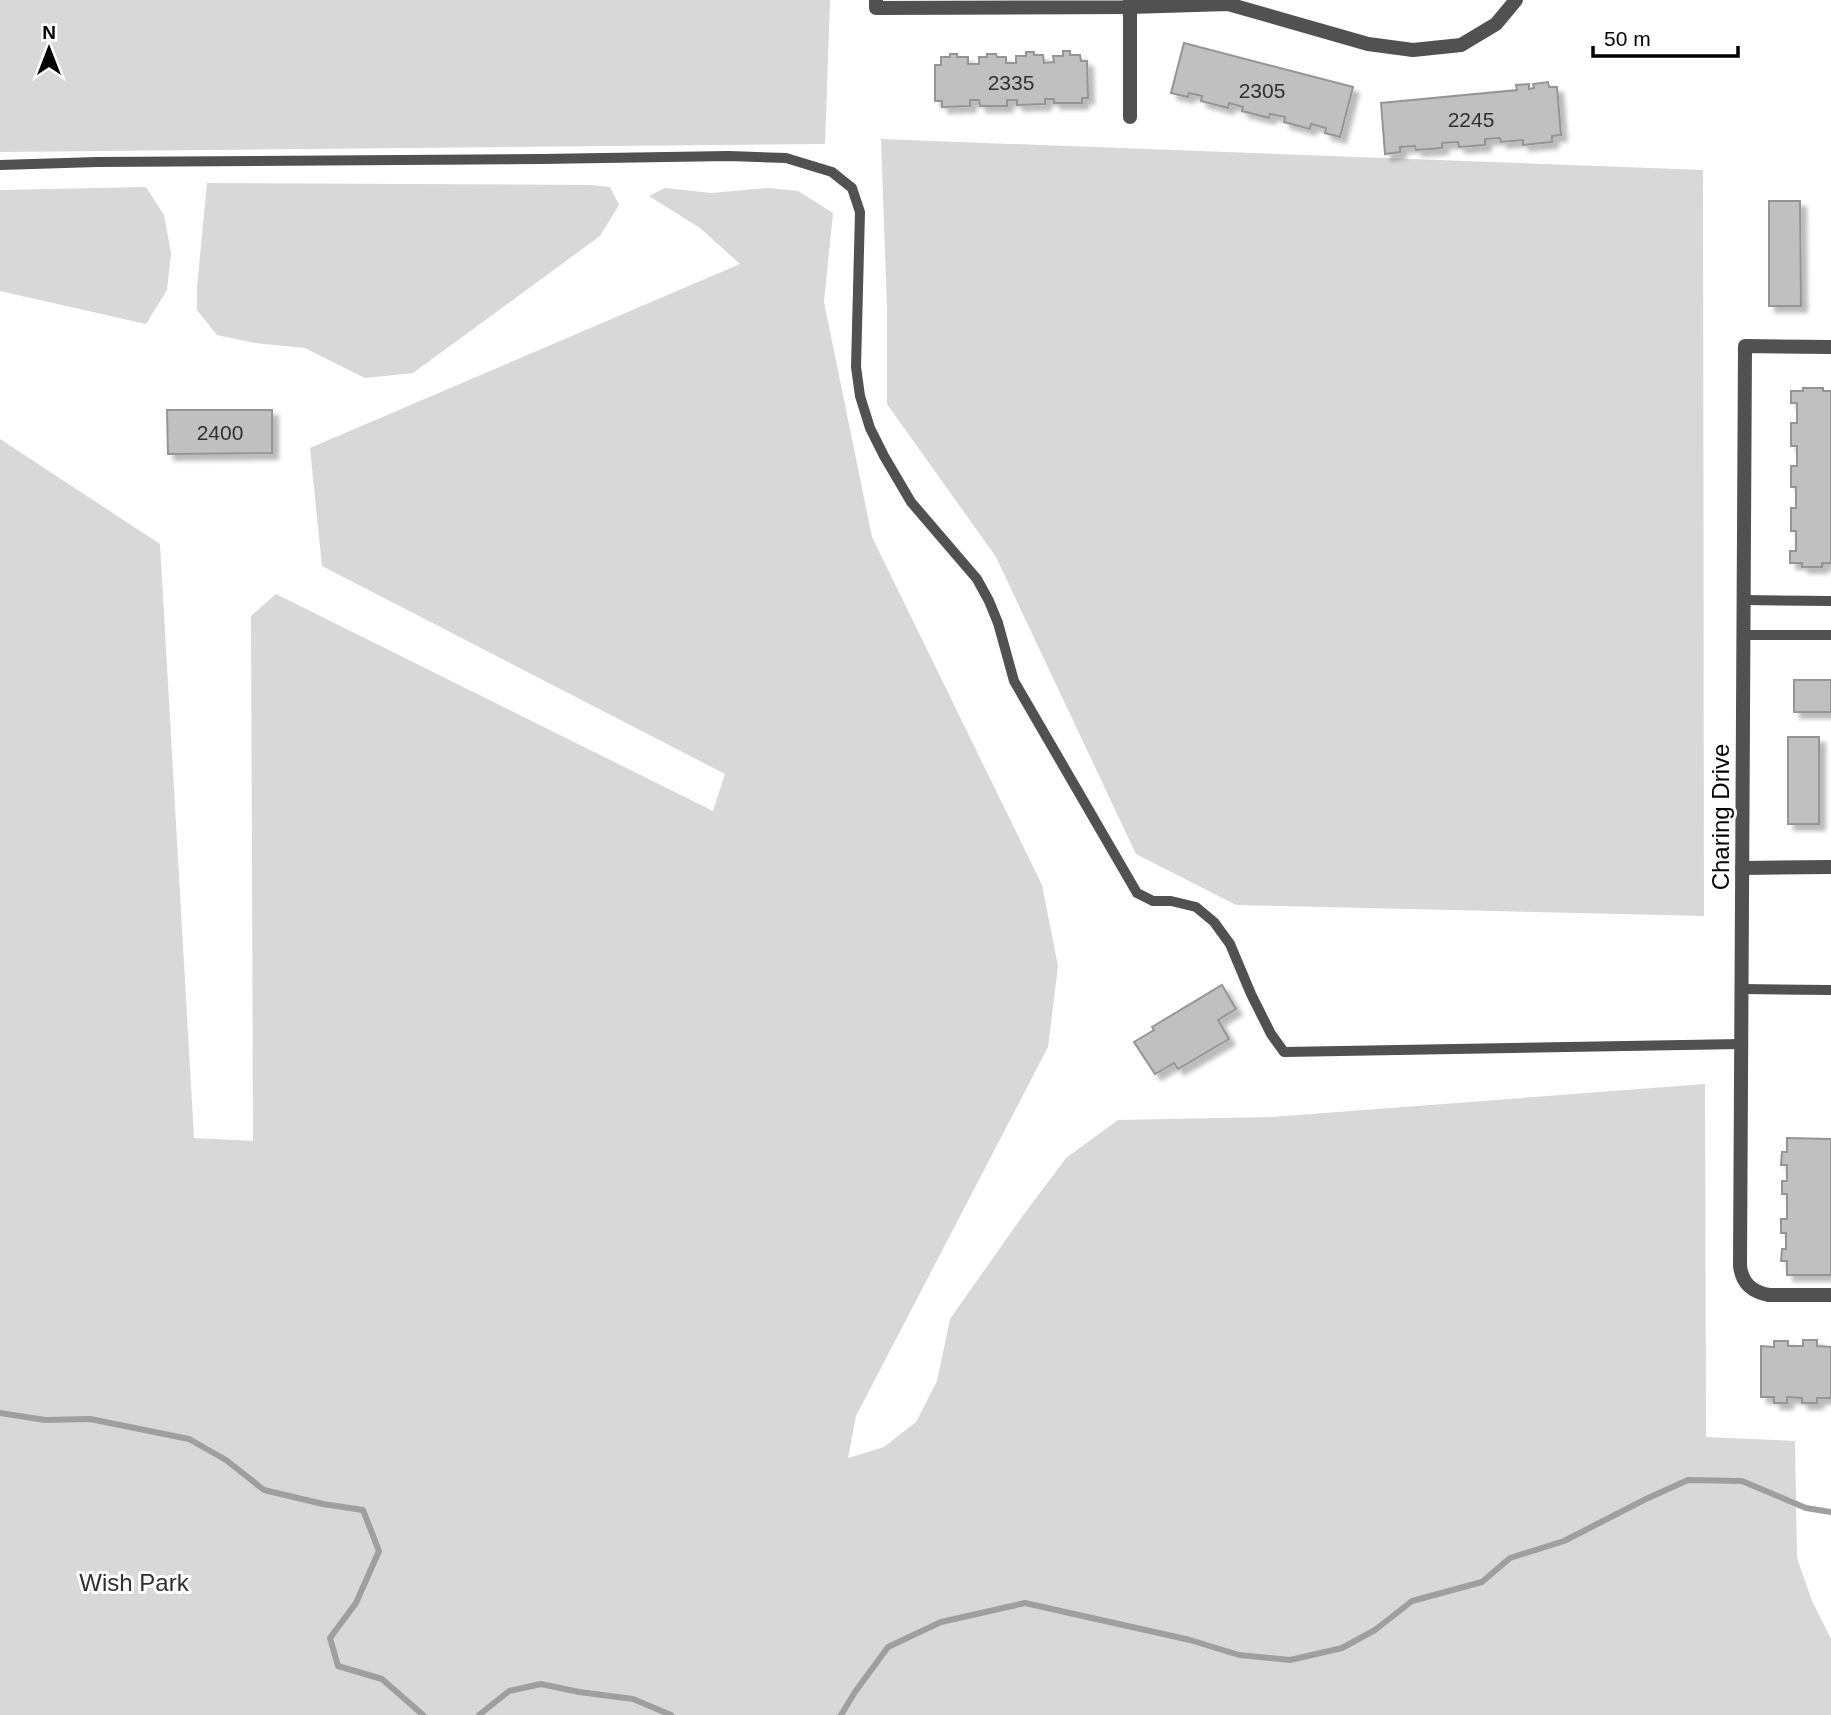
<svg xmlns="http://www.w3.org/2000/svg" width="1831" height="1715" viewBox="0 0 1831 1715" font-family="Helvetica,sans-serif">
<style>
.green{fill:#d8d8d8}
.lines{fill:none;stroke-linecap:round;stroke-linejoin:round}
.stream{stroke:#9f9f9f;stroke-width:6}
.building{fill:#c0c0c0;stroke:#959595;stroke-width:2;filter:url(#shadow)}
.service{stroke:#515151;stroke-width:10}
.minor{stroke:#515151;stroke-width:14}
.labels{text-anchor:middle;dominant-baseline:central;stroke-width:6;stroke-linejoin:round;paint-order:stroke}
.number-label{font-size:21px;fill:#303030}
.street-label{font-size:24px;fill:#000;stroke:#fff}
.park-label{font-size:24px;fill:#2f2f2f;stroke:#fff}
</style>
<defs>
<filter id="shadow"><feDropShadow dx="6" dy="6" stdDeviation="2" flood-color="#0004"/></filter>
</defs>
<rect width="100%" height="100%" fill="#fff"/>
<g class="green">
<path d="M 0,0 L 830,0 L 825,144 L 0,152 Z"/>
<path d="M 881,139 L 1703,170 L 1704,916 L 1236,905 L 1136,854 L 996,557 L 887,404 L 887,308 Z"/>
<path d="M 207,183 L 590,185 L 610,187 L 619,205 L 600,236 L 413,373 L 365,378 L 305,348 L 255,343 L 217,335 L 197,310 L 197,287 Z"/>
<path d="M 146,187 L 164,215 L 171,253 L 167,290 L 146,324 L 0,291 L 0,190 Z"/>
<path d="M 665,188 L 711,193 L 768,188 L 798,191 L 833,213 L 824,302 L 872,537 L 1042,885 L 1058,966 L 1048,1047 L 856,1416 L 848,1458 L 884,1447 L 916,1422 L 937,1381 L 950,1319 L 1019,1221 L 1066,1158 L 1118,1120 L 1272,1117 L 1705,1084 L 1706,1437 L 1795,1441 L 1797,1558 L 1812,1601 L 1831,1639 L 1831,1715 L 0,1715 L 0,439 L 160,544 L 194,1138 L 253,1141 L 251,616 L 276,594 L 713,811 L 725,774 L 322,566 L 310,448 L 740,264 L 700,228 L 649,196 Z"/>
</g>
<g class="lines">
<g class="stream">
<path d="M 0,1413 L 45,1420 L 90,1419 L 189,1439 L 226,1460 L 264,1490 L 323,1504 L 363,1510 L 379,1551 L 356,1603 L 330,1638 L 338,1666 L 382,1679 L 423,1715"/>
<path d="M 479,1715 L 509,1691 L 541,1684 L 579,1692 L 633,1699 L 671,1715"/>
<path d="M 841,1715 L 855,1692 L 888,1647 L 941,1622 L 1025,1603 L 1190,1640 L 1239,1655 L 1290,1660 L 1342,1648 L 1375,1630 L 1412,1601 L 1482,1582 L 1510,1558 L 1564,1541 L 1646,1499 L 1688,1480 L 1742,1481 L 1806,1508 L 1831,1512"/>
</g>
</g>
<g class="building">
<path d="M 1184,43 L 1353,87 L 1340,137 L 1325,133 L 1326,128 L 1311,124 L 1310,129 L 1284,122 L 1285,117 L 1270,114 L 1269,118 L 1242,111 L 1243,107 L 1229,103 L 1228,108 L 1201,101 L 1202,96 L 1189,93 L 1188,97 L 1171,93 Z"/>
<path d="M 1063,51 L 1070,51 L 1070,55 L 1080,55 L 1081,61 L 1087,61 L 1088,98 L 1082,98 L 1082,103 L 1054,103 L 1054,99 L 1045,99 L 1045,104 L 1017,105 L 1017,100 L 1007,100 L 1007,106 L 980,106 L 979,100 L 970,100 L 970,106 L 942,107 L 942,101 L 935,101 L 935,65 L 941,65 L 941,57 L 950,57 L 950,54 L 957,54 L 957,57 L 968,57 L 968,64 L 979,64 L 979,57 L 987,57 L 987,54 L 996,54 L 997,57 L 1006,57 L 1006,63 L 1016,63 L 1016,56 L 1026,56 L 1026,52 L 1034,52 L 1034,55 L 1043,55 L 1044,63 L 1054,62 L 1053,56 L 1063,56 Z"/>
<path d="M 1548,82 L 1549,87 L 1557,87 L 1561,135 L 1552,136 L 1552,142 L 1523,145 L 1523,140 L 1501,142 L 1500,138 L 1485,139 L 1485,145 L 1459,147 L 1458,142 L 1442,143 L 1442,148 L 1416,150 L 1415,146 L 1400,147 L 1400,152 L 1385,154 L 1381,103 L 1517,90 L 1516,85 L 1529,84 L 1529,89 L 1534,88 L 1533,84 Z"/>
<path d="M 1769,201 L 1800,201 L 1801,306 L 1769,306 Z"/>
<path d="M 1803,388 L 1823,388 L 1823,391 L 1831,391 L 1831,563 L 1822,563 L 1822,567 L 1802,567 L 1802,563 L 1790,563 L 1790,551 L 1796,551 L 1796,531 L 1791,531 L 1791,508 L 1796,508 L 1796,487 L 1791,487 L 1791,466 L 1797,466 L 1797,446 L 1791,446 L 1791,423 L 1797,423 L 1797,403 L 1791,403 L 1791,391 L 1803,391 Z"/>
<path d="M 167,410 L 272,410 L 272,453 L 168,454 Z"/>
<rect x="1794" y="680" width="37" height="32"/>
<rect x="1788" y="737" width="31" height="87"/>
<path d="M 1222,985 L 1236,1009 L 1218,1020 L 1229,1039 L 1178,1069 L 1174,1063 L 1155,1074 L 1134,1042 L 1154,1030 L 1152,1027 Z"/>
<path d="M 1787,1138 L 1831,1139 L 1831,1275 L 1787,1275 L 1787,1261 L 1781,1261 L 1782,1249 L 1786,1249 L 1786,1233 L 1781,1233 L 1781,1219 L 1787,1219 L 1787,1194 L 1782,1194 L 1782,1181 L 1787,1181 L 1787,1165 L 1781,1165 L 1782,1152 L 1787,1152 Z"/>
<path d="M 1803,1340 L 1817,1340 L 1817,1346 L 1831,1347 L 1831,1398 L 1817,1398 L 1817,1403 L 1802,1403 L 1802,1398 L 1787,1397 L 1787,1403 L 1774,1403 L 1774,1397 L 1761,1397 L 1761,1346 L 1774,1347 L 1774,1341 L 1788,1341 L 1788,1346 L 1803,1346 Z"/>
</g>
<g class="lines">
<g class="service">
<path d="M 0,165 L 97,162 L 541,159 L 729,156 L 786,158 L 832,172 L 852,188 L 860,212 L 856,367 L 860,396 L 870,428 L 884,456 L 911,502 L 977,579 L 989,601 L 998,623 L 1014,681 L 1137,893 L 1153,901 L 1171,901 L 1196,907 L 1214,922 L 1230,944 L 1251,994 L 1271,1034 L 1284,1052 L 1741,1044"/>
<path d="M 1744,600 L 1831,601"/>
<path d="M 1743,635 L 1831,635"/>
<path d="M 1742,989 L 1831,990"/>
</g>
<g class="minor">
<path d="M 876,0 L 876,8 L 1130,7 L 1228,4 L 1368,44 L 1413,50 L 1461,45 L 1496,24 L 1516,0"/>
<path d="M 1130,0 L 1130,117"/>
<path d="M 1831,347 L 1745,346 L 1740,1266 C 1742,1283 1752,1292 1769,1295 L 1831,1295"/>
<path d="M 1742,868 L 1831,867"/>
</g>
</g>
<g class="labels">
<g class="number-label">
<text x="1011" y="82">2335</text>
<text x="1262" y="90">2305</text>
<text x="1471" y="119">2245</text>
<text x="220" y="432">2400</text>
</g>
<g class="street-label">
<text transform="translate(1720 817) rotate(-90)">Charing Drive</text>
</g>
<g class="park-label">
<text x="134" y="1582">Wish Park</text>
</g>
</g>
<g transform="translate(49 49)" stroke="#ffffff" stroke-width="5" paint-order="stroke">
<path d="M0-5L12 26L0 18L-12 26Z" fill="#000000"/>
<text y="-10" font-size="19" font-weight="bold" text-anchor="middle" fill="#000000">N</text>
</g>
<path d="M1593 46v10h145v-10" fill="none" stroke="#000000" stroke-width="3.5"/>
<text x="1604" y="46" font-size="21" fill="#000000" stroke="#ffffff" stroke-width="5" paint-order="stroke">50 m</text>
</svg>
